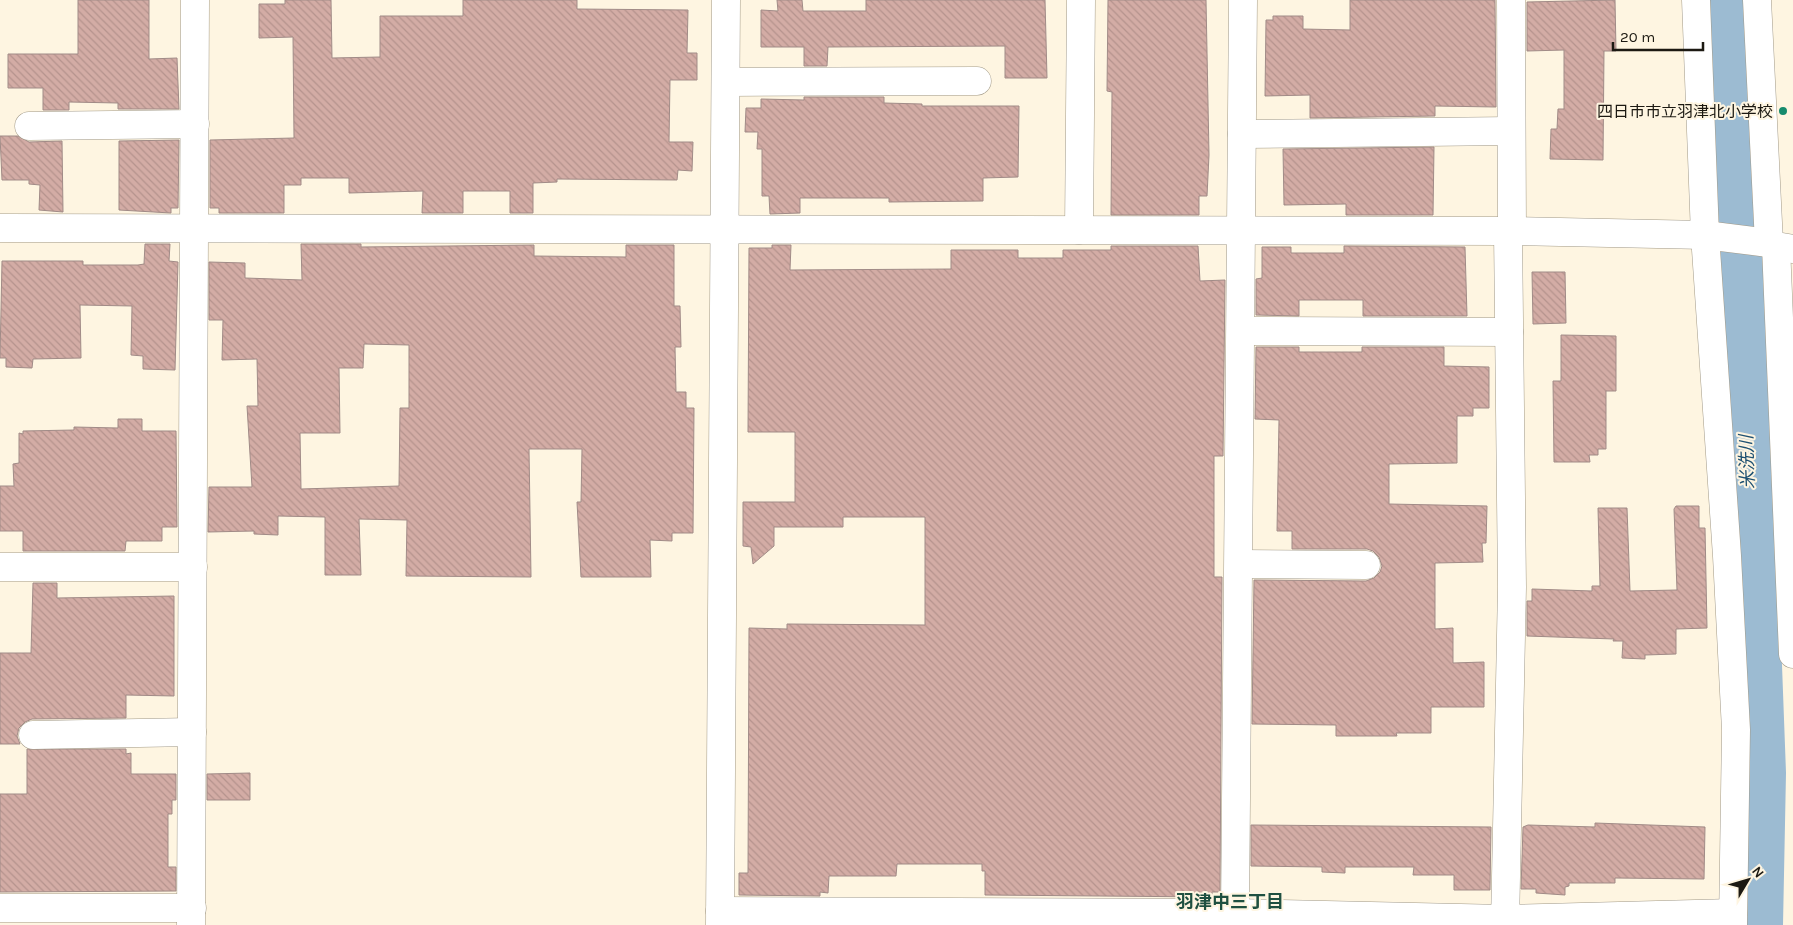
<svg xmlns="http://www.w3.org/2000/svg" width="1793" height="925" viewBox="0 0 1793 925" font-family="Karla,'Noto Sans JP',sans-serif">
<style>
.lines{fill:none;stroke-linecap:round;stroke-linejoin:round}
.river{stroke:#9cbbd2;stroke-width:54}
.building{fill:url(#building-back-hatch);stroke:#a18b87;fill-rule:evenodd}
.minor-casing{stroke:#a29a88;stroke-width:29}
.tertiary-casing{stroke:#a29a88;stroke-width:29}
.minor{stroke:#fff;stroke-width:28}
.tertiary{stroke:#fff;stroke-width:28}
.poi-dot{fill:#168b6d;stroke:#fef5e1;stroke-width:2}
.labels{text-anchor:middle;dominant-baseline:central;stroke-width:4;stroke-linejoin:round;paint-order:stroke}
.poi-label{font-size:16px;fill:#1c1912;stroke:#fef5e1;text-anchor:end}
.water-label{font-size:18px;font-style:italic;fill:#1f5172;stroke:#fef5e1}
.neighbourhood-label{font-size:18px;font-weight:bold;fill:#1f5041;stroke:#fef5e1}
</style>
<defs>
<pattern id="building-back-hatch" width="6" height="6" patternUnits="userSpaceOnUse" patternTransform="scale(1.25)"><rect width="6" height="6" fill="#d3aca5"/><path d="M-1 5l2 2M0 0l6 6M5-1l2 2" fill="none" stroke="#b5938d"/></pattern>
</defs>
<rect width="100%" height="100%" fill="#fef5e1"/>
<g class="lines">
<path class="river" d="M 1719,0 L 1741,289 L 1759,773 L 1756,925"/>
</g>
<g class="building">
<path d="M 78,0 L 149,0 L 149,59 L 177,58 L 179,109 L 118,109 L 118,103 L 69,102 L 69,110 L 43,110 L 43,88 L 8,88 L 8,54 L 78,54 Z"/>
<path d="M 285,0 L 331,0 L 332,58 L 380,57 L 380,16 L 463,16 L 463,0 L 577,0 L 577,9 L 688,10 L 687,53 L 697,53 L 697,80 L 670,80 L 669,142 L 693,142 L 692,171 L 678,170 L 677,180 L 557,179 L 557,182 L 533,183 L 533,213 L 510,213 L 510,191 L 463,191 L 463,213 L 422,213 L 423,191 L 349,193 L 349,178 L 301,178 L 301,185 L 284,185 L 284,213 L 219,213 L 219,208 L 210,208 L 210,140 L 294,138 L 293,37 L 259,38 L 259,4 L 285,4 Z"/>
<path d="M 777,0 L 802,0 L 803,11 L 866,11 L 866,0 L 1045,0 L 1047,78 L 1005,78 L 1005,46 L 828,47 L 827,66 L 804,66 L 804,47 L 761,47 L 761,10 L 778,11 Z"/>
<path d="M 1108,0 L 1206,0 L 1209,155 L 1207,196 L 1199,196 L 1199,215 L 1111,215 L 1112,92 L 1107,91 Z"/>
<path d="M 1350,0 L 1495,0 L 1496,107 L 1435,106 L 1435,116 L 1310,118 L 1310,95 L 1265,96 L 1266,20 L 1273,20 L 1273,16 L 1303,16 L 1303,29 L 1350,30 Z"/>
<path d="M 1615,0 L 1616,51 L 1604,51 L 1603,160 L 1550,159 L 1551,129 L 1557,129 L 1558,109 L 1564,109 L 1564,50 L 1527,51 L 1527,2 Z"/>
<path d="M 804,97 L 884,97 L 884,103 L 922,104 L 922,106 L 1019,106 L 1018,177 L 983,178 L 983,201 L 889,202 L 889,198 L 800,198 L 800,213 L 770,214 L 769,196 L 762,196 L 762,149 L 757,149 L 758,132 L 745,132 L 746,108 L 761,108 L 761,99 L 804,100 Z"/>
<path d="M 0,136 L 18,136 L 29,142 L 62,141 L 63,212 L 39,210 L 40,185 L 29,184 L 29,180 L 2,180 Z"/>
<path d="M 179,140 L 178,208 L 171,208 L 171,213 L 119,210 L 119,141 Z"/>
<path d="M 1434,147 L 1433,215 L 1346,215 L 1346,204 L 1284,205 L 1283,149 Z"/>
<path d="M 145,244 L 170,244 L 169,261 L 178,262 L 175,370 L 143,369 L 143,356 L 131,355 L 132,306 L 80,305 L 81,358 L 33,359 L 32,368 L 6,367 L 6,358 L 0,358 L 2,261 L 83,261 L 83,265 L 138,265 L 144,264 Z"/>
<path d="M 301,244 L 361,244 L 361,247 L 534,245 L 534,256 L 626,257 L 626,245 L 674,245 L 674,306 L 680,306 L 681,347 L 675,347 L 676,392 L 686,392 L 686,408 L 694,408 L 693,533 L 672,533 L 672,541 L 650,540 L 651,577 L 581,577 L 577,502 L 581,502 L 582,449 L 529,449 L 531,577 L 406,576 L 407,520 L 359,519 L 361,575 L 325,575 L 325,517 L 278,516 L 278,535 L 254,534 L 254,531 L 208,532 L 209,487 L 252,487 L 247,406 L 258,406 L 257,359 L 222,360 L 223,320 L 209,320 L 209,262 L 245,263 L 245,278 L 302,280 ZM 364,344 L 409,345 L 409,408 L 400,408 L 399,486 L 301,489 L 300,433 L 340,433 L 339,368 L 363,368 Z"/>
<path d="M 772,245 L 791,245 L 790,270 L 951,269 L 951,250 L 1018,250 L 1018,258 L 1063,258 L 1063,250 L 1111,250 L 1111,246 L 1198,246 L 1200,281 L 1225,280 L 1223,456 L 1214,456 L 1214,577 L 1222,577 L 1220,892 L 1212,892 L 1212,897 L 985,895 L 985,871 L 982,871 L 982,864 L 897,864 L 896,876 L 829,876 L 828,893 L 820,892 L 820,896 L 739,895 L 739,873 L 748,873 L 749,628 L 787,629 L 787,624 L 925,625 L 925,517 L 843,517 L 843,527 L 774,527 L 774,546 L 753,564 L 751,547 L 743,546 L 743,502 L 795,502 L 795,432 L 748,432 L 749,248 L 772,248 Z"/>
<path d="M 1344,246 L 1465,247 L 1467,316 L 1363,316 L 1363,300 L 1299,300 L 1299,316 L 1256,315 L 1256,279 L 1262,278 L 1262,247 L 1291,247 L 1291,253 L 1344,253 Z"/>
<path d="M 1532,272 L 1565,272 L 1566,323 L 1533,324 Z"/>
<path d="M 1561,335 L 1616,336 L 1616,391 L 1606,391 L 1606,449 L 1598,449 L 1598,455 L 1589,455 L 1590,462 L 1554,462 L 1553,381 L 1561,381 Z"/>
<path d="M 1256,347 L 1299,347 L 1299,352 L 1362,352 L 1362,347 L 1444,347 L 1444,366 L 1489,367 L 1489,408 L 1473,408 L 1473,416 L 1457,416 L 1457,463 L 1389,464 L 1389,504 L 1487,506 L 1486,543 L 1482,543 L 1483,562 L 1435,563 L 1435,629 L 1453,628 L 1453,663 L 1484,662 L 1484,707 L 1431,707 L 1431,733 L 1396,733 L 1397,736 L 1336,736 L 1336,725 L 1252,724 L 1254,580 L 1366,581 L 1374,578 L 1380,572 L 1382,566 L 1379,557 L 1373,551 L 1367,549 L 1292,549 L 1292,531 L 1277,531 L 1279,420 L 1255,419 Z"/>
<path d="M 118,419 L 142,419 L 142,431 L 176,431 L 177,527 L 162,527 L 162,541 L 126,541 L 125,551 L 23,551 L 23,531 L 0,531 L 0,486 L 14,486 L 13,464 L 19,463 L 19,433 L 23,434 L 23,431 L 74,430 L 74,427 L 118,428 Z"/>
<path d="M 1676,506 L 1699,506 L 1699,528 L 1705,528 L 1707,628 L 1676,629 L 1676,654 L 1645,655 L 1645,659 L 1622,658 L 1623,641 L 1613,641 L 1614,639 L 1527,636 L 1527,601 L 1532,601 L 1532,589 L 1592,591 L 1592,586 L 1600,586 L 1598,508 L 1627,508 L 1630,591 L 1677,590 L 1674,509 Z"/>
<path d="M 33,583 L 57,583 L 57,598 L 174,596 L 174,696 L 126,695 L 126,718 L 32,719 L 25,722 L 19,728 L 17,736 L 20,744 L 0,744 L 0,653 L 31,653 Z"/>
<path d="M 27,749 L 126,749 L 126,754 L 131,753 L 131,774 L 176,774 L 176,800 L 172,800 L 172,814 L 168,814 L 168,867 L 176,867 L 176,891 L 0,892 L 0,794 L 27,794 Z"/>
<path d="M 250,773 L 250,800 L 207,800 L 207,774 Z"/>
<path d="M 1595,823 L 1705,827 L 1704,879 L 1615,878 L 1615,883 L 1569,883 L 1569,886 L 1565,887 L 1565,895 L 1536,893 L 1536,889 L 1521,889 L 1523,827 L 1528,825 L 1595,827 Z"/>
<path d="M 1251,825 L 1491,827 L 1490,890 L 1454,890 L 1454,875 L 1413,875 L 1414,867 L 1345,867 L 1345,873 L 1322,872 L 1322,867 L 1251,866 Z"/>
</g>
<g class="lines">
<g class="minor-casing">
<g id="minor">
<path d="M 1511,0 L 1512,231"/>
<path d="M 1696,0 L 1705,235 L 1727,556 L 1736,730 L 1733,925"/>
<path d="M 1757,0 L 1769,243"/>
<path d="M 726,82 L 977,81"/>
<path d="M 29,126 L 195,124"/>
<path d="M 1242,134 L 1511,131"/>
<path d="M 0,228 L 1508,231 L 1705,235 L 1769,243 L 1776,246 L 1793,249"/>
<path d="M 1079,230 L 1081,0"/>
<path d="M 1776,246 L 1793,654"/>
<path d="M 1241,331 L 1509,332"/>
<path d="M 1239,564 L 1366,565"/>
<path d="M 0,567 L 193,567"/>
<path d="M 33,735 L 192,732"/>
<path d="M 0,908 L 192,908"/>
<path d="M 720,911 L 1235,913 L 1505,919 L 1733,913"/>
<path d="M 1235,913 L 1243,0"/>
<path d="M 191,925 L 195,0"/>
<path d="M 1505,925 L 1512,587 L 1508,231"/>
</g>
</g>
<g class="tertiary-casing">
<path id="tertiary" d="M 720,925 L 726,0"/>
</g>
<use href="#minor" class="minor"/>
<use href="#tertiary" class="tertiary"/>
</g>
<circle class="poi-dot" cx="1783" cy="111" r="5"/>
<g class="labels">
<g class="poi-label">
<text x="1773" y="111">四日市市立羽津北小学校</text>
</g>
<g class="water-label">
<text transform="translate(1747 462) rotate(-92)">米洗川</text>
</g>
<g class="neighbourhood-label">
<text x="1230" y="902">羽津中三丁目</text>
</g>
</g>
<g transform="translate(1748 880) rotate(52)" stroke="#fef5e1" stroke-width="4" paint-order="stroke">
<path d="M0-4L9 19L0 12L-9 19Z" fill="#1c1912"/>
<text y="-8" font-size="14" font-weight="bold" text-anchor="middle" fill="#1c1912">N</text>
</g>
<path d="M1613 42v8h90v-8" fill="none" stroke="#1c1912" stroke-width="2.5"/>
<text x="1620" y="42" font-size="15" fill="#1c1912" stroke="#fef5e1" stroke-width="4" paint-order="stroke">20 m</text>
</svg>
